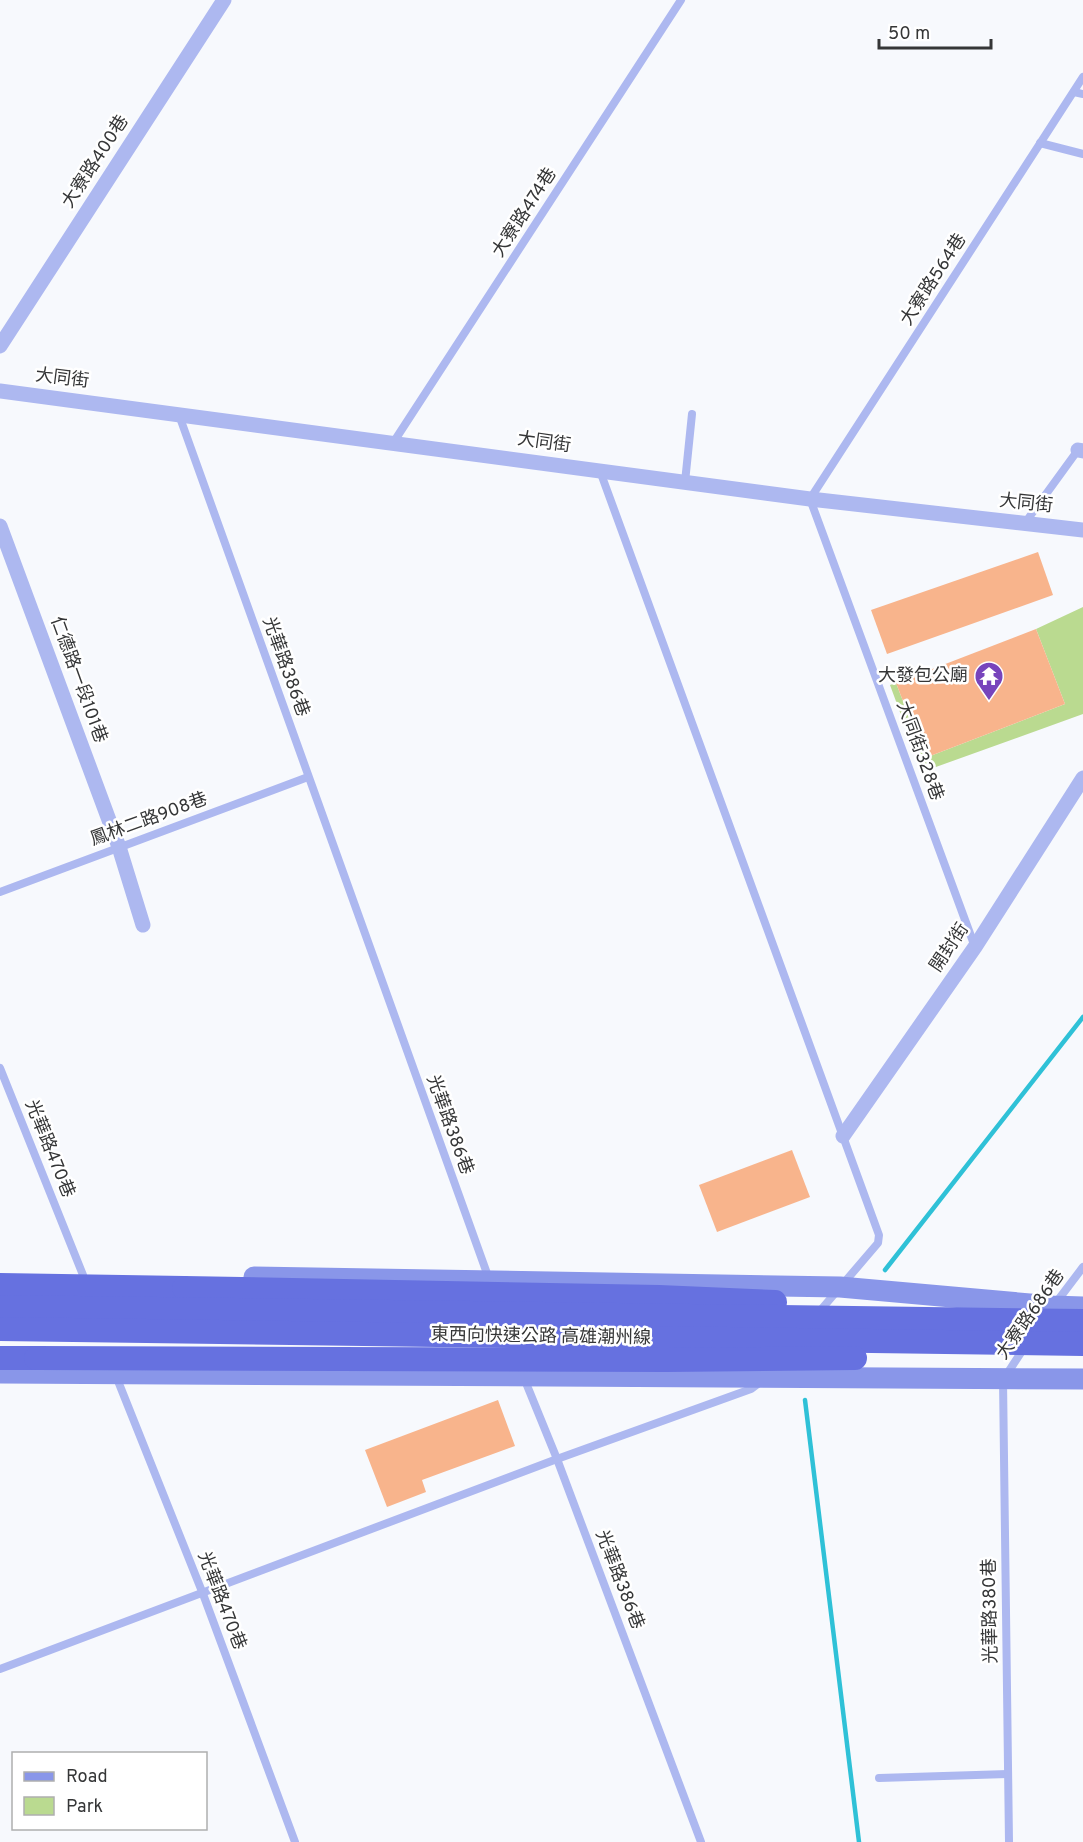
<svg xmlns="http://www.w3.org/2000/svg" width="1083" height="1842" viewBox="0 0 1083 1842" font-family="Overpass,'Noto Sans TC',sans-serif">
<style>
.park{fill:#bada90}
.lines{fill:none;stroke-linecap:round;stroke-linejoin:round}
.stream{stroke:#2fc1d7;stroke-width:4.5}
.building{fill:#f8b48c}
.service{stroke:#adb8f0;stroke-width:8}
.minor{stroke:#adb8f0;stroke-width:15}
.secondary{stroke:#8996e9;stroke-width:21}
.trunk{stroke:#6671e0;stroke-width:24}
.trunk-bridge{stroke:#6671e0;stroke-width:24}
.labels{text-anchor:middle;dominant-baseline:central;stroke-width:5;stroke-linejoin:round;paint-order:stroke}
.street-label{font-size:18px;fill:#353637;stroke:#fff}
.poi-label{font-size:18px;fill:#353637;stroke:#fff;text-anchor:end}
</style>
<rect width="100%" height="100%" fill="#f7f9fd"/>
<path class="park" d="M 1083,607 L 1083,714 L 922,772 L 890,685 L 896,683 L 925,758 L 1065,704 L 1036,629 Z"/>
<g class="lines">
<g class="stream">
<path d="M 885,1270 L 1083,1017"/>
<path d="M 805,1400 L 859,1842"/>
</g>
</g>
<g class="building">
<path d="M 1038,552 L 1053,595 L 887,654 L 871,610 Z"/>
<path d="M 1036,629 L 1065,704 L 925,758 L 896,683 Z"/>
<path d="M 792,1150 L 810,1197 L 717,1232 L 699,1185 Z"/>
<path d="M 498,1400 L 515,1446 L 422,1480 L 426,1492 L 387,1507 L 365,1450 Z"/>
</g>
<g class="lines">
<g class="service">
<path d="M 1074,92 L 1083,94"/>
<path d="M 1040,143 L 1083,154"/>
<path d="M 179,415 L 489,1279"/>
<path d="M 393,443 L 681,0"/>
<path d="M 600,471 L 879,1235 L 878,1243 L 819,1312"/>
<path d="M 685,482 L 692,414"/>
<path d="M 1025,523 L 1078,450"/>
<path d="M 0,892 L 308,777"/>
<path d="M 975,947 L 810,499 L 1083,77"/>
<path d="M 0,1068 L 83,1275"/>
<path d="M 1055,1304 L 1083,1267"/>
<path d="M 116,1376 L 203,1594 L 295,1842"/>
<path d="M 524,1378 L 557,1459 L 701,1842"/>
<path d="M 0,1669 L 557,1459 L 751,1389 L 759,1383"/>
<path d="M 879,1778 L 1008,1774"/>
<path d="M 1009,1842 L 1003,1380 L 1024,1348"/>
</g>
<g class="minor">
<path d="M 0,346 L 224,0"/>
<path d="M 0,391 L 810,499 L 1083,530"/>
<path d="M 1078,450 L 1083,451"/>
<path d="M 0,526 L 119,847 L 143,925"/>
<path d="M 843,1136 L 975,947 L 1083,778"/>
</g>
<g class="secondary">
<path d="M 254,1277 L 840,1287 L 1053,1306 L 1083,1307"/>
<path d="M 0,1373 L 1083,1379"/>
</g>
<g class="trunk">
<path d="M 0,1285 L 184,1288"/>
<path d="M 0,1358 L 36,1358"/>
</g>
<g class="trunk-bridge">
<path d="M 184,1288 L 659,1297 L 775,1302"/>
<path d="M 0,1307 L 1083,1321"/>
<path d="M 0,1329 L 1083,1344"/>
<path d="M 36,1358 L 666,1360 L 855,1358"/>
</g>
</g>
<defs>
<g id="temple-pin" transform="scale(1.5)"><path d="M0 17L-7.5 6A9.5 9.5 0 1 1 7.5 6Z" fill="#7744bc" stroke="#fff"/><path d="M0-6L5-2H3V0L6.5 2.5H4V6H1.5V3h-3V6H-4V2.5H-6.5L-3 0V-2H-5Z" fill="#fff"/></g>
</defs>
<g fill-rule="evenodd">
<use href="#temple-pin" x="989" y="676"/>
</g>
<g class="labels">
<g class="street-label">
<text transform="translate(96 162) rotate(-57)">大寮路400巷</text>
<text transform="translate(525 213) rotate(-57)">大寮路474巷</text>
<text transform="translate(934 280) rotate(-57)">大寮路564巷</text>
<text transform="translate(62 379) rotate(7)">大同街</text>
<text transform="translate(544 443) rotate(8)">大同街</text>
<text transform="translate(1026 504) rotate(6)">大同街</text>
<text transform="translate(285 667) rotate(70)">光華路386巷</text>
<text transform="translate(78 680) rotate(70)">仁德路一段101巷</text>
<text transform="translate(919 751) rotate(70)">大同街328巷</text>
<text transform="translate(149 820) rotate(-20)">鳳林二路908巷</text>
<text transform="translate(950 948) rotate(-56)">開封街</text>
<text transform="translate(449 1125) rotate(70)">光華路386巷</text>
<text transform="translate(49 1149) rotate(68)">光華路470巷</text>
<text transform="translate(1031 1315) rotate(-55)">大寮路686巷</text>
<text transform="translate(541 1337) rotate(1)">東西向快速公路 高雄潮州線</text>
<text transform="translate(619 1580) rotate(69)">光華路386巷</text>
<text transform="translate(221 1601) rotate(69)">光華路470巷</text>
<text transform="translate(991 1611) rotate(-91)">光華路380巷</text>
</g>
<g class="poi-label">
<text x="968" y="676">大發包公廟</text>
</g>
</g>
<rect x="12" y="1752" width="195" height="78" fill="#ffffff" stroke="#aeafaf" stroke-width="1.5"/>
<rect x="24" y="1772" width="30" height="9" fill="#8996e9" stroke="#aeafaf" stroke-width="1.5"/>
<text x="66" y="1782" font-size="18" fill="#353637">Road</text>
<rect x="24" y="1797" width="30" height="18" fill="#bada90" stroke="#aeafaf" stroke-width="1.5"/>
<text x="66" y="1812" font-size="18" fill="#353637">Park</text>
<path d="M879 39v9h112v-9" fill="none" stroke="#353637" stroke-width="3"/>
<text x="888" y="39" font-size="18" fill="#353637" stroke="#ffffff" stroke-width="4.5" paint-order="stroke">50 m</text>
</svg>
